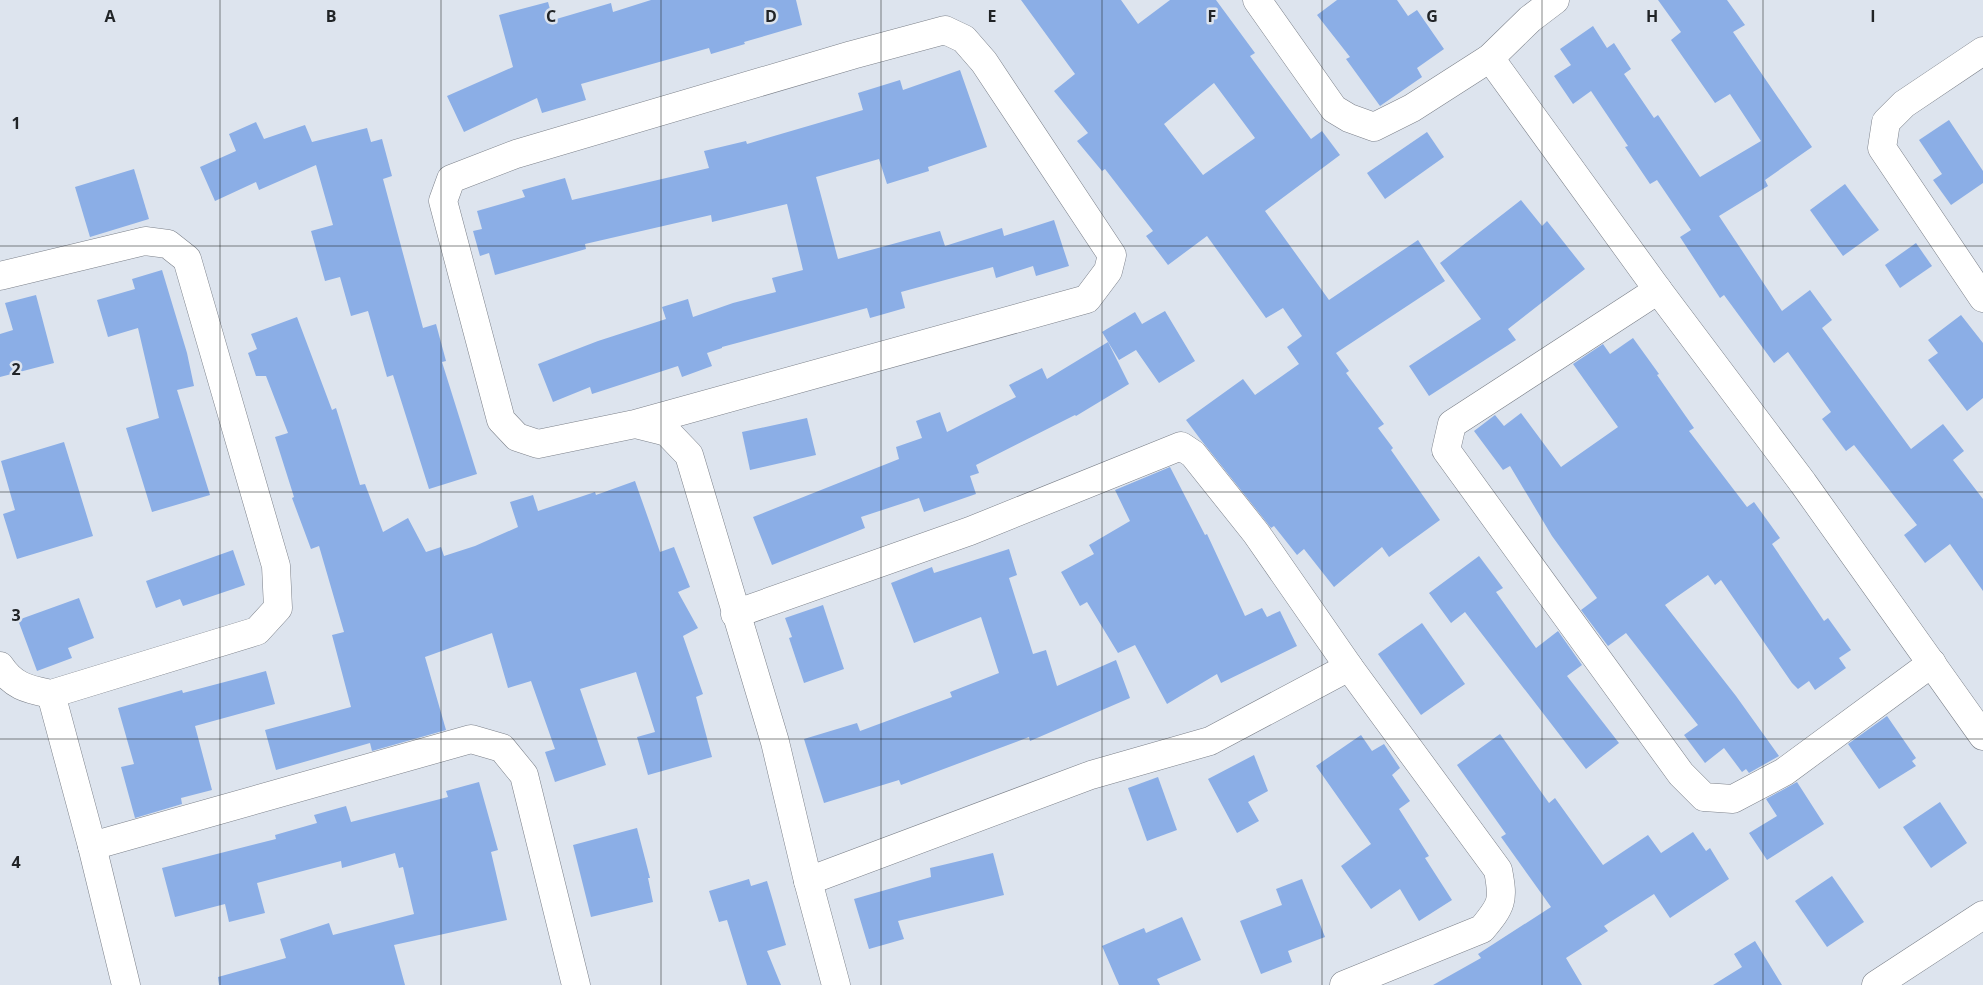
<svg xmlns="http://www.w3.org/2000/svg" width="1983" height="985" viewBox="0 0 1983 985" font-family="'Open Sans',sans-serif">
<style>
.building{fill:#8baee6;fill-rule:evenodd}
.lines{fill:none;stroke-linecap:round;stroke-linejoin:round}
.minor-casing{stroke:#7c818a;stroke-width:29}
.minor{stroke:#fff;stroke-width:28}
.grid{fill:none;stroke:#212427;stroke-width:1;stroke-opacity:0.55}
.grid-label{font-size:16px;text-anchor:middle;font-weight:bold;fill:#212427;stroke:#dde4ee;stroke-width:5;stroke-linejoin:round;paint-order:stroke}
</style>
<rect width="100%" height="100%" fill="#dde4ee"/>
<g class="building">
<path d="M 651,0 L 796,0 L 802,25 L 744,42 L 745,44 L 711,54 L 709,48 L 581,84 L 586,100 L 542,113 L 537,98 L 464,132 L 447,96 L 513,67 L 499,15 L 548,2 L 553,20 L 611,3 L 613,12 Z"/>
<path d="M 1021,0 L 1121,0 L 1138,24 L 1170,0 L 1216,0 L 1255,53 L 1250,56 L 1311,139 L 1322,131 L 1340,155 L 1265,211 L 1329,300 L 1418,240 L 1445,281 L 1336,353 L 1349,371 L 1346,373 L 1384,424 L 1378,428 L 1393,448 L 1391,450 L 1440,520 L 1389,557 L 1382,547 L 1334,587 L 1304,549 L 1297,555 L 1274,526 L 1271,528 L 1201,440 L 1186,420 L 1243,379 L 1255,395 L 1299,364 L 1287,347 L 1302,336 L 1283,308 L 1266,318 L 1207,236 L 1168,265 L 1146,236 L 1153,231 L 1105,169 L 1102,171 L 1077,141 L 1088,133 L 1054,91 L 1075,74 ZM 1214,83 L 1255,138 L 1203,175 L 1164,124 Z"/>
<path d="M 1337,0 L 1397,0 L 1408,16 L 1417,10 L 1444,49 L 1417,68 L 1422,77 L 1380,106 L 1346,59 L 1350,57 L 1317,15 Z"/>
<path d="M 1658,0 L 1727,0 L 1745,25 L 1733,32 L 1812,147 L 1765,180 L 1768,186 L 1719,216 L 1782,311 L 1810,290 L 1832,320 L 1822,328 L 1911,449 L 1943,424 L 1964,451 L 1953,460 L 1983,499 L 1983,591 L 1950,544 L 1925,563 L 1904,535 L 1917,525 L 1854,445 L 1846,451 L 1822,419 L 1831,412 L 1788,352 L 1774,363 L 1724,295 L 1720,298 L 1680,237 L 1691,230 L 1657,180 L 1650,184 L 1625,147 L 1628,146 L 1591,91 L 1573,104 L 1554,76 L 1571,65 L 1560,49 L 1593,26 L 1607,48 L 1614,43 L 1631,69 L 1624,74 L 1654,118 L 1658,115 L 1700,177 L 1761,141 L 1730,94 L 1715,103 L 1671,40 L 1681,32 Z"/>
<path d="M 960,70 L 987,147 L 928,167 L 929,171 L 887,184 L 879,159 L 816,177 L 838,259 L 940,231 L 945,246 L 1002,228 L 1004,236 L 1054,220 L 1069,266 L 1036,276 L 1033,266 L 996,278 L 993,267 L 901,292 L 905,308 L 870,318 L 867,308 L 722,347 L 722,348 L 707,353 L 712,366 L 682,377 L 678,366 L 592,394 L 590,387 L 553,402 L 538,364 L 598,341 L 666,319 L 662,307 L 688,299 L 693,317 L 733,303 L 776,292 L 772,278 L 803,270 L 787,204 L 712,222 L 711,215 L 585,244 L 586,249 L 495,275 L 489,253 L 480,256 L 473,231 L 482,229 L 477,211 L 525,197 L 522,190 L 565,178 L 572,200 L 709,168 L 704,151 L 746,141 L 747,144 L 863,110 L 858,93 L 900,80 L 903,90 Z"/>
<path d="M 1949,120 L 1983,171 L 1983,183 L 1951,205 L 1933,180 L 1942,174 L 1919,140 Z"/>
<path d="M 256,122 L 264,139 L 305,125 L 312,142 L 367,128 L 371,142 L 382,139 L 392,176 L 383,179 L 423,328 L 436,324 L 446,361 L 442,362 L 477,474 L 429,489 L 393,375 L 387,377 L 368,311 L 351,316 L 340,277 L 325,281 L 311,231 L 333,225 L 316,165 L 259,190 L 256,182 L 215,201 L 200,167 L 236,151 L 229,134 Z"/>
<path d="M 1427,132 L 1444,157 L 1385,199 L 1367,173 Z"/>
<path d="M 134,169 L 149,219 L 90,237 L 75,187 Z"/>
<path d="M 1845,184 L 1879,230 L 1843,256 L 1810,210 Z"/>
<path d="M 1521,200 L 1542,226 L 1547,221 L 1585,269 L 1508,329 L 1516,340 L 1429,396 L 1409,366 L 1481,319 L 1440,263 Z"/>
<path d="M 1916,243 L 1932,266 L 1900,288 L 1885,265 Z"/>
<path d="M 162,270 L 187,353 L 194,386 L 177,390 L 210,495 L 152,512 L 126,428 L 159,418 L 138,328 L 108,337 L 97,300 L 135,289 L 132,279 Z"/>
<path d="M 36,295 L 54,363 L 0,377 L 0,334 L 13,330 L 5,303 Z"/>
<path d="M 1165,311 L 1195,361 L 1159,383 L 1136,350 L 1119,360 L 1102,332 L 1135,312 L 1142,324 Z"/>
<path d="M 1961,315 L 1983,343 L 1983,398 L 1967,411 L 1928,360 L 1938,353 L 1928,340 Z"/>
<path d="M 297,317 L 332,410 L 336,408 L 360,485 L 365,484 L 383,532 L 408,518 L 426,552 L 441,547 L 444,556 L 475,546 L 518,527 L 510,502 L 533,495 L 538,511 L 595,492 L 596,495 L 635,481 L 660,552 L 674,547 L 690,587 L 678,592 L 698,628 L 683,636 L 703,694 L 696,697 L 712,757 L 648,775 L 637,737 L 655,732 L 636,672 L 580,689 L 606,765 L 555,782 L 545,752 L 555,749 L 531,681 L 508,688 L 492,633 L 425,657 L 446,730 L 372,751 L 370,743 L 276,770 L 265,730 L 351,707 L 332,635 L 344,632 L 319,546 L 311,549 L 292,498 L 294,497 L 275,437 L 288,433 L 266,376 L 256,376 L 248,353 L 257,349 L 251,334 Z"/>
<path d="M 1633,338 L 1659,374 L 1657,375 L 1694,428 L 1689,431 L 1747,507 L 1754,502 L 1780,538 L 1772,544 L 1824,621 L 1828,618 L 1851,650 L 1839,658 L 1846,668 L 1815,690 L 1809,681 L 1798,689 L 1792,683 L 1721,580 L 1715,585 L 1708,575 L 1665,605 L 1736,696 L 1779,756 L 1749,773 L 1746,769 L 1742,772 L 1724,748 L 1705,763 L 1684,735 L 1698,725 L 1626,633 L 1608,646 L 1581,610 L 1597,598 L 1552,536 L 1510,466 L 1503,470 L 1474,431 L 1495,415 L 1504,426 L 1521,413 L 1561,467 L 1618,427 L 1573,364 L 1603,344 L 1610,354 Z"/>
<path d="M 1108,342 L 1129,384 L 1076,416 L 1075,415 L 976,465 L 979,473 L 970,476 L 976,494 L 924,512 L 919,498 L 861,517 L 865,528 L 772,565 L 753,517 L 899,459 L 896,447 L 922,438 L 916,421 L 940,412 L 947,432 L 1016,397 L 1009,385 L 1042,368 L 1047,379 Z"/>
<path d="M 807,418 L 816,455 L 750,470 L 742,432 Z"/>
<path d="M 64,442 L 93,536 L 17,559 L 3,514 L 15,510 L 1,461 Z"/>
<path d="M 1170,467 L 1205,535 L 1207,534 L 1245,616 L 1262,608 L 1267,617 L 1280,611 L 1297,646 L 1221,683 L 1217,674 L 1167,704 L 1135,645 L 1118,653 L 1087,602 L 1080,606 L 1061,572 L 1094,554 L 1089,545 L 1130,521 L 1115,490 Z"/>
<path d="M 1009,549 L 1017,575 L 1009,578 L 1033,654 L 1046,650 L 1057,686 L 1116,660 L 1130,698 L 1030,741 L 1029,737 L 901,785 L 899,780 L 824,803 L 804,739 L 857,723 L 860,731 L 952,697 L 950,692 L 999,673 L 981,617 L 914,643 L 891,583 L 932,567 L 934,573 Z"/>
<path d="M 233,550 L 245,585 L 183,606 L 180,599 L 156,608 L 146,581 Z"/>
<path d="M 1479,556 L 1503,588 L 1496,592 L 1536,648 L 1558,631 L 1582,665 L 1567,676 L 1619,743 L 1586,769 L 1465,612 L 1451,623 L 1429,593 Z"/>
<path d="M 79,598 L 94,638 L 68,648 L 72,658 L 37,671 L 18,620 Z"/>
<path d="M 823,605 L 844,669 L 804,683 L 789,638 L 792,637 L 785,618 Z"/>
<path d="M 1422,623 L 1465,684 L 1421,715 L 1378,654 Z"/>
<path d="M 266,671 L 275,704 L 195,726 L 212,790 L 181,798 L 182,804 L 135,818 L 121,767 L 134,764 L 118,708 L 182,690 L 183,693 Z"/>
<path d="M 1887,716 L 1916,758 L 1912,761 L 1916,766 L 1879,789 L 1848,744 Z"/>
<path d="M 1500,734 L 1549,803 L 1555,798 L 1603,865 L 1648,835 L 1661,853 L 1693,832 L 1706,851 L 1710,848 L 1729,879 L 1670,918 L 1654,894 L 1604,926 L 1608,931 L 1566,958 L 1582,985 L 1433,985 L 1481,958 L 1478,954 L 1551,907 L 1501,837 L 1506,834 L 1457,765 Z"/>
<path d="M 1361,735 L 1372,751 L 1384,744 L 1400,768 L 1392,775 L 1410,801 L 1399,809 L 1429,856 L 1425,858 L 1452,900 L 1419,921 L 1400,889 L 1371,909 L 1341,866 L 1371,844 L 1316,766 Z"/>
<path d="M 1254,755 L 1268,791 L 1248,802 L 1259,821 L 1237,833 L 1208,779 Z"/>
<path d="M 1158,777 L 1177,830 L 1147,841 L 1128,788 Z"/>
<path d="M 479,782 L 498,850 L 491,852 L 507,920 L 394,945 L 405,985 L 219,985 L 218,977 L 286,958 L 280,939 L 329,923 L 333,935 L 414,914 L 403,867 L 399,868 L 395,853 L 342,868 L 341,861 L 257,883 L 265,913 L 229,922 L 225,904 L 175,917 L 162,868 L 276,839 L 275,835 L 317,823 L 314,815 L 346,806 L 351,822 L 448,797 L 446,791 Z"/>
<path d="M 1797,782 L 1824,824 L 1767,860 L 1749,833 L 1777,816 L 1766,799 Z"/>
<path d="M 1940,802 L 1967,843 L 1931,868 L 1903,827 Z"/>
<path d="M 637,828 L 650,878 L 648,878 L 653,902 L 591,917 L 573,845 Z"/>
<path d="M 993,853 L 1004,895 L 898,921 L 904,939 L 869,949 L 854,899 L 931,877 L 930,868 Z"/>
<path d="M 1832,876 L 1864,922 L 1827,947 L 1795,901 Z"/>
<path d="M 749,879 L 751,886 L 767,881 L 786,945 L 767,951 L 781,985 L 747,985 L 727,920 L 719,922 L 709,891 Z"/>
<path d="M 1302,879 L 1325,937 L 1288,951 L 1292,962 L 1261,974 L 1240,921 L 1282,905 L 1276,889 Z"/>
<path d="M 1182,917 L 1201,960 L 1157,979 L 1160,985 L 1119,985 L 1102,946 L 1144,928 L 1146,933 Z"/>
<path d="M 1755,941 L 1782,985 L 1713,985 L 1742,967 L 1734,954 Z"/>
</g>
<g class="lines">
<g class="minor-casing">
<g id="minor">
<path d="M 1257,0 L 1334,109 L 1349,118 L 1374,127 L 1412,108 L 1490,58 L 1530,19 L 1555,0"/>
<path d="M 1983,51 L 1904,104 L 1886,122 L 1882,148 L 1983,298"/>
<path d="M 1490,58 L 1658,290 L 1803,483 L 1983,736"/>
<path d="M 0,276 L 145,241 L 168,244 L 187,259 L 276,566 L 278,608 L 257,631 L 51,694 C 28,689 14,687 0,666"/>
<path d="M 1658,290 L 1452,424 L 1446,450 L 1681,774 L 1704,797 L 1733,799 L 1784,772 L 1932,663"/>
<path d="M 635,424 L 1087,299 L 1108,271 L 1112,255 L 984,62 L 964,39 L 945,30 L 852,55 L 516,154 L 451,179 L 443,201 L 501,420 L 517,437 L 538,444 L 635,424 L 667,432 L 689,455 L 775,742 L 808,881 L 836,985"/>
<path d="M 735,614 L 970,531 L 1181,446 L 1193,454 L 1256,533 L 1349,667"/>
<path d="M 51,694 L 92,846 L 126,985"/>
<path d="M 92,846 L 471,739 L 502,748 L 524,775 L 576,985"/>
<path d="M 808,881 L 1091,775 L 1210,741 L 1349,667 L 1498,870 C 1504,901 1502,905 1482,929 L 1344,985"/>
<path d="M 1876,985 L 1983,915"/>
</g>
</g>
<use href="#minor" class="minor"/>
</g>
<path class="grid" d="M 220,0 L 220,985M 441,0 L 441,985M 661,0 L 661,985M 881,0 L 881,985M 1102,0 L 1102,985M 1322,0 L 1322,985M 1542,0 L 1542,985M 1763,0 L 1763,985M 0,246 L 1983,246M 0,492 L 1983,492M 0,739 L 1983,739"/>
<g class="grid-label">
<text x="110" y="22">A</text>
<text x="331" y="22">B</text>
<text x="551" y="22">C</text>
<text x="771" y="22">D</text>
<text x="992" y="22">E</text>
<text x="1212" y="22">F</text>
<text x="1432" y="22">G</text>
<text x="1652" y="22">H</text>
<text x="1873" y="22">I</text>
<text x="16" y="129">1</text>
<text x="16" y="375">2</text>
<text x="16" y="621">3</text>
<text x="16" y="868">4</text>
</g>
</svg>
